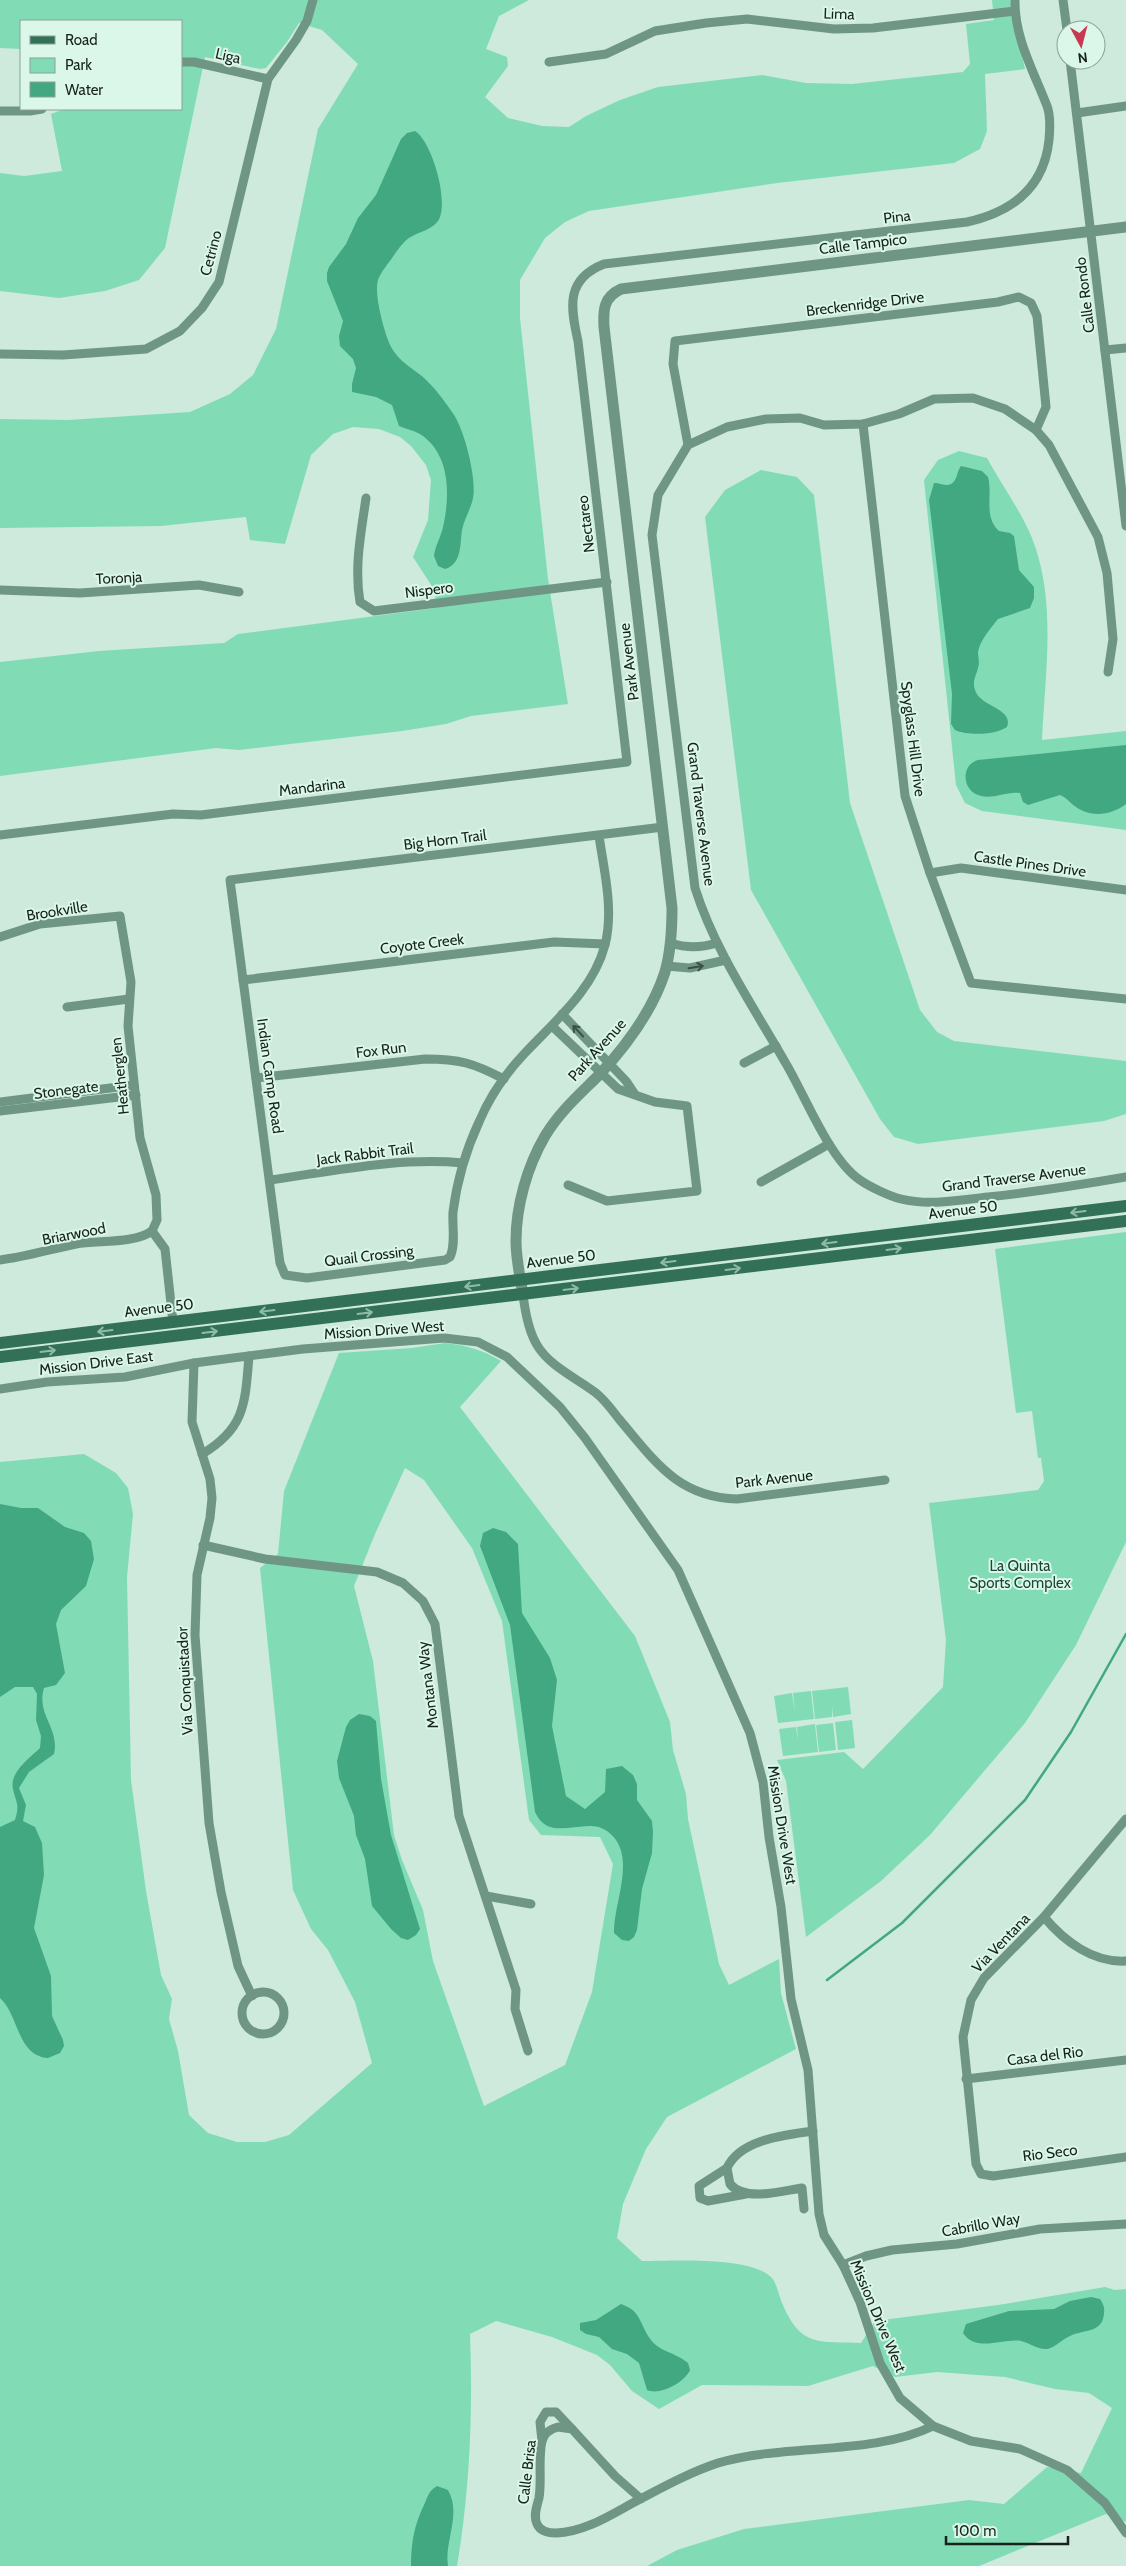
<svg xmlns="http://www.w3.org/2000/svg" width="1126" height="2566" viewBox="0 0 1126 2566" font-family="Cabin,sans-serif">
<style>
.green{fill:#81dcb6;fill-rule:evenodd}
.water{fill:#41a882}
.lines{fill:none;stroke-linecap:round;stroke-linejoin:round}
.stream{stroke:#41a882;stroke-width:2.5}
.minor{stroke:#6f9684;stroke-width:9}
.tertiary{stroke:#6f9684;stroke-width:11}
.secondary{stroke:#327158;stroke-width:12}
.oneway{stroke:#3b5046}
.oneway2{stroke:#8ebba8}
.labels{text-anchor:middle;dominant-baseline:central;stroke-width:4;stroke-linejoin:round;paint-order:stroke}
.street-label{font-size:15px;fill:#18221d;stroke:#daf7e9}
.park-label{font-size:15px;fill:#1a4635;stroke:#daf7e9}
</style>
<rect width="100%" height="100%" fill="#cdeadc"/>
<g class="green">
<path d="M 0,0 L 529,0 L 499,16 L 486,49 L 507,57 L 508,66 L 485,97 L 508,118 L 542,126 L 569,127 L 586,116 L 620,100 L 658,87 L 762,75 L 806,83 L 852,84 L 963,72 L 970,64 L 966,24 L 994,20 L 992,0 L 1010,0 L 1025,69 L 985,74 L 987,131 L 980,149 L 954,163 L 777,183 L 589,211 L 565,222 L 545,238 L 520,280 L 520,318 L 548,579 L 568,704 L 471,716 L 446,724 L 402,731 L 239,750 L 216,748 L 0,776 L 0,662 L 99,651 L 224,643 L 238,634 L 436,608 L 435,591 L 413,557 L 428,520 L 431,480 L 426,465 L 411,446 L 400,437 L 379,429 L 353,427 L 333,434 L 311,455 L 285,544 L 250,540 L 246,517 L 161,526 L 0,528 L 0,419 L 68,420 L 190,412 L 230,394 L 253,375 L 276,329 L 318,129 L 358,64 L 322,30 L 299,23 L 287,42 L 266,68 L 260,69 L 205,57 L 165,248 L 139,280 L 105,291 L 59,298 L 0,291 L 0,173 L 24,176 L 62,171 L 51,114 L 64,109 L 181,109 L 181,21 L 21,21 L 21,49 L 0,48 Z"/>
<path d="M 959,451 L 987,458 C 1001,484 1021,511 1032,538 C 1057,601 1045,674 1042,740 L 1126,731 L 1126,830 L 982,811 L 965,803 L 956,785 L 924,480 L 938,460 Z"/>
<path d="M 761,470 L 797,477 L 814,495 L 850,803 L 920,1010 L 937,1032 L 954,1041 L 1126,1061 L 1126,1114 L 1104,1121 L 918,1144 L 894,1137 L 880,1119 L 751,890 L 705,517 L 725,490 Z"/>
<path d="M 1126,1232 L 1126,1542 L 1076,1645 L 1025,1723 L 930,1835 L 881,1881 L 806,1937 L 786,1781 L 777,1760 L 844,1752 L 863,1769 L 943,1687 L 946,1640 L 929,1503 L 1038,1490 L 1044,1481 L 1041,1458 L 1038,1458 L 1032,1411 L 1016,1413 L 995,1249 Z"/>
<path d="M 445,1343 C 466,1345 483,1350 501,1361 L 460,1407 L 635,1636 L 670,1722 L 673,1750 L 686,1794 L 688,1819 L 719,1964 L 729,1985 L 779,1959 L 781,1993 L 796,2049 L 667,2117 L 646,2149 L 623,2204 L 617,2238 L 642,2261 C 673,2261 751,2256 772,2278 C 777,2284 779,2296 782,2303 C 801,2348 819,2341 861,2343 L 875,2321 L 998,2305 L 1105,2287 L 1115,2290 L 1126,2289 L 1126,2522 L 1106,2514 L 979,2566 L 647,2566 L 677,2550 L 744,2529 L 969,2500 L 1004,2504 L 1047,2467 L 1081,2473 L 1112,2408 L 1089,2393 L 1055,2389 L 1005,2377 L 937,2372 L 895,2377 L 873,2366 L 808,2386 L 702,2385 L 659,2409 L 632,2391 L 610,2365 L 597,2355 L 552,2337 L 496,2321 L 470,2334 C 473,2411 470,2489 457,2566 L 0,2566 L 0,1462 L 84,1454 L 116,1473 L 128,1488 L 133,1514 L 127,1577 L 131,1780 L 146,1891 L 161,1975 L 172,1999 L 169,2019 L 178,2051 L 189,2115 L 208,2133 L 237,2142 L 265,2142 L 289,2135 L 372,2063 L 355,2002 L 328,1950 L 311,1929 L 293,1890 L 260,1568 L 278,1554 L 284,1491 L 339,1353 L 412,1348 ZM 405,1468 L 424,1480 L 472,1548 L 502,1621 L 529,1820 L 541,1835 L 600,1837 L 613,1864 L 592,1992 L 565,2065 L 484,2106 L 433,1961 L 423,1910 L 402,1860 L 394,1835 L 373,1661 L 354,1586 L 375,1534 Z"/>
<path d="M 848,1687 L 851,1714 L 833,1717 L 832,1706 L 832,1717 L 815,1719 L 812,1691 Z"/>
<path d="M 811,1691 L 814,1719 L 778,1723 L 774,1696 L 792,1693 L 795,1712 L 793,1693 Z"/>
<path d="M 852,1720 L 855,1748 L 838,1750 L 835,1722 Z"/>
<path d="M 833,1723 L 836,1750 L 819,1752 L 816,1725 Z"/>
<path d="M 815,1724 L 818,1752 L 783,1756 L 779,1729 L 796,1727 L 798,1740 L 797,1727 Z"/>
</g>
<g class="water">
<path d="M 415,131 C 432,141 450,204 438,221 C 432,230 418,232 409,238 C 402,243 397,251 392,258 C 387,265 381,272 378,280 C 374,294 383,326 388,340 C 395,359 408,365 423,377 C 434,387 444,400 452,412 C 464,427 477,479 473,498 C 471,509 464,519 462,530 C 460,544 462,564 445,569 L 438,566 L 434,556 C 435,546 441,537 443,527 C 450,496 451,454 420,434 C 413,430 406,429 399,426 L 392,405 L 376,397 L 352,392 L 352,384 L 356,368 L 353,359 L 340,346 L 339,336 L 343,321 L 327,281 L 327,273 L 329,267 L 346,244 L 358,218 L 376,195 L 401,139 L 407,133 Z"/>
<path d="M 961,466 L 982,471 L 988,477 C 993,495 983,516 999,531 L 1010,533 L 1014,536 L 1019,570 L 1034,587 L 1034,598 L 1030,608 L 998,619 C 991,628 980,640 978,652 C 978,657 980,662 978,668 C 976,676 972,681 975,690 C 980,707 1014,708 1007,727 C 995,735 968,736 955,730 L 951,724 L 952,694 L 929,500 L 934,483 C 939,483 943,485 947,485 C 958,484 956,472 961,466 Z"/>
<path d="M 1126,745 L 1126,804 C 1112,815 1091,818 1076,807 C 1070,803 1066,797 1060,795 L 1028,805 L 1023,802 L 1020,793 C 1007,791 994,799 981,796 C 962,792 960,765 978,760 Z"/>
<path d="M 0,1504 L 21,1508 L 38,1508 L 65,1527 L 84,1533 L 91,1541 L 94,1559 L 86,1586 L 61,1610 L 56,1624 L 65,1673 L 56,1685 L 44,1688 C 36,1715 60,1728 54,1754 L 29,1772 L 19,1788 L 26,1805 L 23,1821 L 35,1827 L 42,1843 L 44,1875 L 34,1928 L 51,1976 L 52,2016 L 63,2040 L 64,2046 L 60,2053 L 48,2058 C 17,2056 19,2015 0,1998 L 0,1827 L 15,1820 C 20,1804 16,1803 13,1789 C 9,1772 30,1758 40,1748 L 41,1736 L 36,1720 L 37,1694 L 33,1687 L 15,1687 L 0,1697 Z"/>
<path d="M 493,1528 L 506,1532 L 518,1544 L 522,1613 L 550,1658 L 557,1680 L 552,1726 L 566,1796 L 585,1809 L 605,1792 L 606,1769 L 622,1766 L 633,1775 L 637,1784 L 637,1800 L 652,1821 L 653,1832 L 652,1853 L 642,1889 L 637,1930 L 634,1937 L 629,1941 L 622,1940 L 614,1933 C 613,1902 639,1854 607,1831 C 585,1815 550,1845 535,1812 L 510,1625 L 480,1546 L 483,1533 Z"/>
<path d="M 359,1714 L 370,1716 L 376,1721 L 381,1779 L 391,1835 L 420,1929 L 416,1935 L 408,1940 L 401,1938 L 391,1929 L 372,1906 L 365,1859 L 356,1835 L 354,1816 L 339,1778 L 337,1761 L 346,1727 L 350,1720 Z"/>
<path d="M 1091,2297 L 1100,2299 C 1103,2304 1105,2307 1104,2313 C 1103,2333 1085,2329 1070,2336 C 1062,2339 1055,2348 1047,2349 C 1038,2350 1030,2343 1021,2341 C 1003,2338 976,2353 963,2333 L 966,2324 L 1009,2311 L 1054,2309 L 1070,2301 Z"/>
<path d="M 621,2304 C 642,2311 639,2324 651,2340 C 660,2352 677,2353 688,2363 L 690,2370 C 685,2382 660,2396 647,2390 L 639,2363 L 627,2354 L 612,2349 L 599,2337 L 586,2334 L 580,2330 L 580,2323 L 596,2320 Z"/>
<path d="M 437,2486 L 448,2490 C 462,2515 444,2540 448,2566 L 411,2566 C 411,2543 414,2526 424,2505 C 428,2497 428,2491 437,2486 Z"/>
</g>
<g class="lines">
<path class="stream" d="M 827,1980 L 902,1923 L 1025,1800 L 1071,1732 L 1126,1634"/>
<g class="minor">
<path d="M 1063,0 L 1067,30"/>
<path d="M 1070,60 L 1126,526"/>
<path d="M 181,62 L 194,62 L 268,79"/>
<path d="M 549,62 L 606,54 L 655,31 L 706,23 L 747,19 L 834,29 L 873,28 L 1015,11"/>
<path d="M 0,111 L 30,111 L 42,109"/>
<path d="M 1077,113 L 1126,106"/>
<path d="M 1105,350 L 1126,348"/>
<path d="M 0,354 L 63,355 L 146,349 L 180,331 L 202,308 L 219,282 L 268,79 L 296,40 L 307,21 L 313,0"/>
<path d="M 863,424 L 905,796 L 930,873 L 971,983 L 1126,999"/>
<path d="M 688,445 L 673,364 L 675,341 L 998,302 L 1019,297 L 1031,303 L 1037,316 L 1046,407 L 1036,430"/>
<path d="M 366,498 C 361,533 354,567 360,602 L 374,611 L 607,582"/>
<path d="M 0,590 L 80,593 L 199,585 L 239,592"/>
<path d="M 1108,672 L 1113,639 L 1107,573 L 1098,537 L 1049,445 L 1036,430 L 1005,409 L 973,398 L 934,399 L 899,414 L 863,424 L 824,425 L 800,418 L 766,419 L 727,427 L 688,445 L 658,495 L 652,535 L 695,888 C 715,951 753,1006 785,1062 C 805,1095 829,1159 860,1180 C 870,1187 889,1196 901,1199 C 929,1206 960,1200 988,1197 C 1034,1192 1080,1185 1126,1177"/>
<path d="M 0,835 L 173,814 L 201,815 L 627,762 L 578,341 C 570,306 566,279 604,264 L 967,222 C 1012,212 1044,188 1049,140 C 1050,129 1051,116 1047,106 C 1034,72 1014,37 1015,0"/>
<path d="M 599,836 C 604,870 614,910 605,945 C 593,990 556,1020 525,1053 C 506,1073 490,1096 479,1122 C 466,1150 457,1181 453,1212 C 452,1227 456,1244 450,1257 L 445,1260 L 307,1278 L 285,1275 L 280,1263 L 230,880 L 663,827"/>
<path d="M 930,873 L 961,868 L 1126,890"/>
<path d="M 0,937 L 40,924 L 120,916 L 131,982 L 128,1026 L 140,1138 L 156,1195 L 157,1220 L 152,1231 C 134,1244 97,1240 76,1244 C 50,1249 26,1257 0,1260"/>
<path d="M 670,943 C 687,948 700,948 717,943"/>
<path d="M 666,966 L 690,968 L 726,960"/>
<path d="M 243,980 L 554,942 L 605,944"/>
<path d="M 67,1007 L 129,999"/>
<path d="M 562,1014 L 626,1081 L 634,1093"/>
<path d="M 552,1026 L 618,1089 L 655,1102 L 687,1106 L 697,1191 L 607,1201 L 568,1185"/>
<path d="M 744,1063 L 776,1046"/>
<path d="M 256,1078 L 425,1059 C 460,1059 473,1063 504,1079"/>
<path d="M 0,1102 L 134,1085"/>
<path d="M 0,1111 L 136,1095"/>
<path d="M 270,1180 C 333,1171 399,1157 463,1163"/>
<path d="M 761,1182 L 829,1144"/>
<path d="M 152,1231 L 165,1249 L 173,1322"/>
<path d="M 523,1294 C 525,1312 528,1330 537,1345 C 549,1366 578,1379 596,1393 C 605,1400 612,1410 619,1419 C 654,1460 677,1497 737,1499 L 885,1480"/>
<path d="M 194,1363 L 192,1422 L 210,1479 L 212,1498 L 210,1518 L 197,1575 L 195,1635 L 209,1823 L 221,1892 L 238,1966 L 252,1996"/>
<path d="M 0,1389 L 47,1382 L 125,1377 L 194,1363 L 303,1349 L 444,1338 L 478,1342 L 507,1357 L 560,1407 L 585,1438 L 678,1570 L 750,1733 L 763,1782 L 769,1837 L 781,1907 L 791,1999 L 808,2070 L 819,2214 L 824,2235 L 843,2265 L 860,2302 L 880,2363 L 900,2398 L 933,2426 L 971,2441 L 1020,2449 L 1067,2470 L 1105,2503 L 1126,2533"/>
<path d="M 202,1454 C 246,1428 245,1402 249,1356"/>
<path d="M 203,1545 L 265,1559 L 377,1572 L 403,1583 L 423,1601 L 435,1624 L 459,1816 L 516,1990 L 515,2009 L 528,2051"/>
<path d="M 1126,1819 L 1044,1917 L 984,1978 L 971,2000 L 963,2037 L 976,2164 L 981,2174 L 993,2176 L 1126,2157"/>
<path d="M 486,1896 L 531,1904"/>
<path d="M 1044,1917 C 1064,1941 1093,1963 1126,1961"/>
<circle cx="263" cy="2013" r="21"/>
<path d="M 966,2079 L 1126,2060"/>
<path d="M 727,2168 L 699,2186 L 700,2198 L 708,2201 L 746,2194"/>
<path d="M 804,2209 L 802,2188 C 782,2191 745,2202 730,2184 L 727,2168 C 740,2139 786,2135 813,2131"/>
<path d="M 843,2265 L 866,2256 L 892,2250 L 957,2244 L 1040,2229 L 1126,2224"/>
<path d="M 542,2441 L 540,2422 L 546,2412 L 556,2412 L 572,2429"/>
<path d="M 641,2499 L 615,2476 L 572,2429 L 558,2427 C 551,2429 544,2433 542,2441 C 538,2459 542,2480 539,2498 C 537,2506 533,2516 537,2524 C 540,2531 548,2533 556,2533 C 587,2532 615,2512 642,2498 C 667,2485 691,2472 718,2463 C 785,2443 872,2456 933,2426"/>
</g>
<path class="tertiary" d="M 523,1294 C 520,1277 516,1259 516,1241 C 516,1206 527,1167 545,1136 C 560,1111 580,1094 600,1074 C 626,1046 653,1009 665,972 C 671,951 672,929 672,908 L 604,327 C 603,309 604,297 621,289 L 1126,227"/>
<g class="secondary">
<path d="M 0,1343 L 1126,1206"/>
<path d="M 0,1357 L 1126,1221"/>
</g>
</g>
<defs><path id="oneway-shaft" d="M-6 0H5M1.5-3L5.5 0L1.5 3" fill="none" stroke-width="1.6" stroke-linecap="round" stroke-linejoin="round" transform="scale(1.25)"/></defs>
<g class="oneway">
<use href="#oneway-shaft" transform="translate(696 967) rotate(-9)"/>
<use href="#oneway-shaft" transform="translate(578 1031) rotate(-133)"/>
</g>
<g class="oneway2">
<use href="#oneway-shaft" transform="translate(1078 1212) rotate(173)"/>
<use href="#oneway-shaft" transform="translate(829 1243) rotate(173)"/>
<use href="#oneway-shaft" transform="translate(894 1249) rotate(-7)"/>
<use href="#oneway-shaft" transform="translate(668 1262) rotate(173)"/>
<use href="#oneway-shaft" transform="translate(733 1269) rotate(-7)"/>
<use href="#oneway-shaft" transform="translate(472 1286) rotate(173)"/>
<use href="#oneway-shaft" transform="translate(571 1289) rotate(-7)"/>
<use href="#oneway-shaft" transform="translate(267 1311) rotate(173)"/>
<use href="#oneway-shaft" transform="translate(365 1313) rotate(-7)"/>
<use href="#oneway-shaft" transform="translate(105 1331) rotate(173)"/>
<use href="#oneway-shaft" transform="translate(210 1332) rotate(-7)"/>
<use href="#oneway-shaft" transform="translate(48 1351) rotate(-7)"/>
</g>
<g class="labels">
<g class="street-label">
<text transform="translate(839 14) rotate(2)">Lima</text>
<text transform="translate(228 56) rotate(13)">Liga</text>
<text transform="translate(897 217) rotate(-7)">Pina</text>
<text transform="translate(863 244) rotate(-7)">Calle Tampico</text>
<text transform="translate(211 253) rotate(-75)">Cetrino</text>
<text transform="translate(1085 295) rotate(-97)">Calle Rondo</text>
<text transform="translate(865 304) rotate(-7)">Breckenridge Drive</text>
<text transform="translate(586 524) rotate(-97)">Nectareo</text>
<text transform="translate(119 578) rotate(-3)">Toronja</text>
<text transform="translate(429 590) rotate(-7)">Nispero</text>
<text transform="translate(629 662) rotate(-97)">Park Avenue</text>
<text transform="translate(913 739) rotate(83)">Spyglass Hill Drive</text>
<text transform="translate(312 787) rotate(-7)">Mandarina</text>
<text transform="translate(701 814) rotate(83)">Grand Traverse Avenue</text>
<text transform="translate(445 840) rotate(-7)">Big Horn Trail</text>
<text transform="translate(1030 864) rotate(8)">Castle Pines Drive</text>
<text transform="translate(57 911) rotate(-9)">Brookville</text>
<text transform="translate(422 944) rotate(-7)">Coyote Creek</text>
<text transform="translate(381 1050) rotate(-7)">Fox Run</text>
<text transform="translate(597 1050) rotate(-48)">Park Avenue</text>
<text transform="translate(120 1076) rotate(-96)">Heatherglen</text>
<text transform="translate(270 1076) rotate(82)">Indian Camp Road</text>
<text transform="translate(66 1090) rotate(-7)">Stonegate</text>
<text transform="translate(365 1154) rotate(-7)">Jack Rabbit Trail</text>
<text transform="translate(1014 1178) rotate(-7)">Grand Traverse Avenue</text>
<text transform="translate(963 1210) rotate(-7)">Avenue 50</text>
<text transform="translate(74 1234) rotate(-11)">Briarwood</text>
<text transform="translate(369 1256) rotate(-7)">Quail Crossing</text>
<text transform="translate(561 1259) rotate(-7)">Avenue 50</text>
<text transform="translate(159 1308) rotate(-7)">Avenue 50</text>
<text transform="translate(384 1330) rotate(-4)">Mission Drive West</text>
<text transform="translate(96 1363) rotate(-7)">Mission Drive East</text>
<text transform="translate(774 1479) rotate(-6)">Park Avenue</text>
<text transform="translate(185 1681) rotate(-93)">Via Conquistador</text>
<text transform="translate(428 1685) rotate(-97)">Montana Way</text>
<text transform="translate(782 1825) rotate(81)">Mission Drive West</text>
<text transform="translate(1001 1943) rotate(-46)">Via Ventana</text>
<text transform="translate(1045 2056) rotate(-7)">Casa del Rio</text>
<text transform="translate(1050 2153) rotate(-7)">Rio Seco</text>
<text transform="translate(981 2225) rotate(-10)">Cabrillo Way</text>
<text transform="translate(878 2316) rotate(67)">Mission Drive West</text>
<text transform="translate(527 2472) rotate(-83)">Calle Brisa</text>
</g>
<g class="park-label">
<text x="1020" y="1566">La Quinta<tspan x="1020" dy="17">Sports Complex</tspan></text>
</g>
</g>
<rect x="20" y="20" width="162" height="90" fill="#daf7e9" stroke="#8ca297"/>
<rect x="30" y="36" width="25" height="8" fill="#327158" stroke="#8ca297"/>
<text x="65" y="45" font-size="15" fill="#18221d">Road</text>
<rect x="30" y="58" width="25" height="15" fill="#81dcb6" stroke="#8ca297"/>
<text x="65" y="70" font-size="15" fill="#18221d">Park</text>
<rect x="30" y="82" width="25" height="15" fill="#41a882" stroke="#8ca297"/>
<text x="65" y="95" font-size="15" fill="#18221d">Water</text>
<g transform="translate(1081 45) rotate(173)"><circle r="24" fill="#daf7e9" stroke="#8ca297"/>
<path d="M0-4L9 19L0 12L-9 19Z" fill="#c83851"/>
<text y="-8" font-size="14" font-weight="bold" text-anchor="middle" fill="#18221d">N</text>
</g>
<path d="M946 2536v8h122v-8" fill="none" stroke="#18221d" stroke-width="2.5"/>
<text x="954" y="2536" font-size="15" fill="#18221d" stroke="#daf7e9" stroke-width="4" paint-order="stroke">100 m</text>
</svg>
